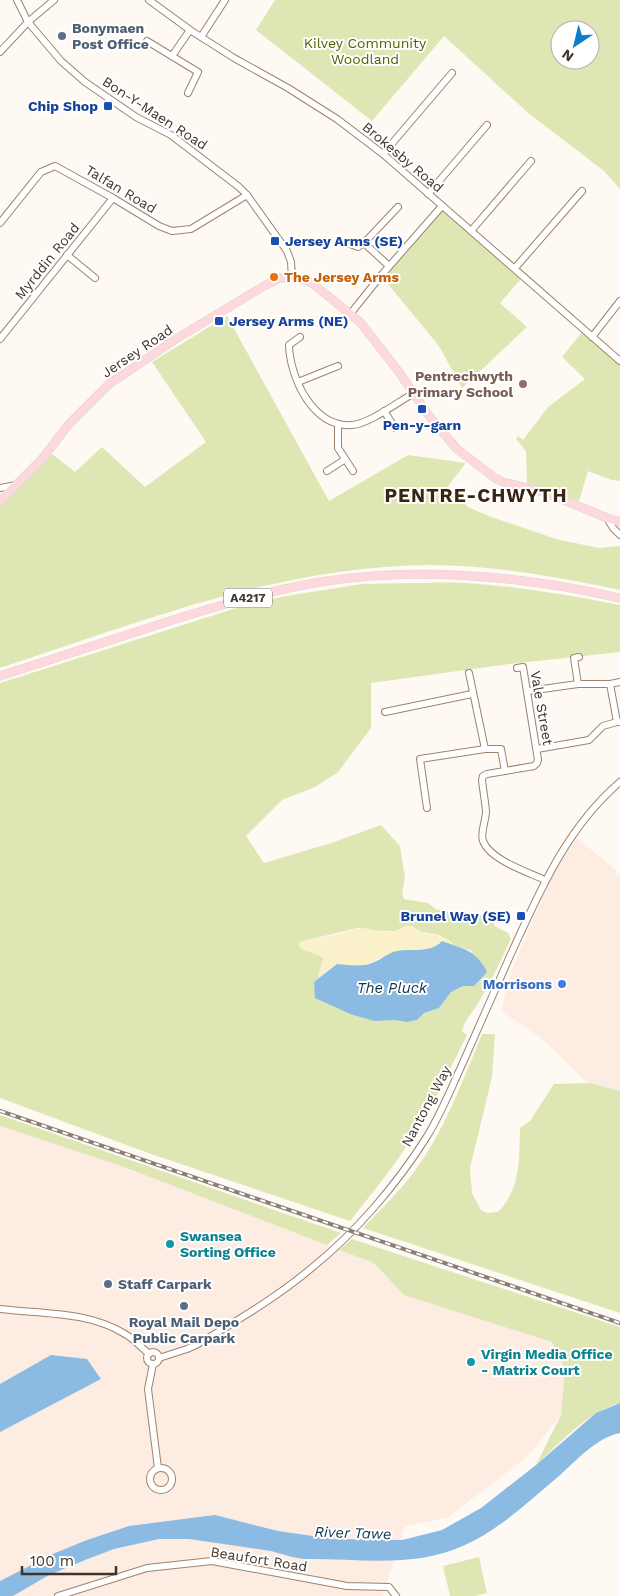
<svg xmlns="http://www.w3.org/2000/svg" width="620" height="1596" viewBox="0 0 620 1596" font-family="'Work Sans',sans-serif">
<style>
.commercial{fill:#fdece1}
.green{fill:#dee7b4;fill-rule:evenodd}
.sand{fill:#faf1cb}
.water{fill:#8bbbe2}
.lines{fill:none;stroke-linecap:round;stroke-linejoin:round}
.minor-casing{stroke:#9d836e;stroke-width:8}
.major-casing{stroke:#d9d6d5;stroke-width:9}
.minor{stroke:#fff;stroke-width:6}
.major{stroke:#fdd8dd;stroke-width:8}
.rail-casing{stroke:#887f77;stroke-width:4}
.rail{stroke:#fff;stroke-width:2;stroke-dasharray:5.5;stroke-linecap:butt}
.service-dot{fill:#5c6f8a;stroke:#fff;stroke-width:2}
.transit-dot{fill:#1a4fb4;stroke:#fff;stroke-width:2}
.food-dot{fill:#e8710a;stroke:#fff;stroke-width:2}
.education-dot{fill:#8d6e63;stroke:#fff;stroke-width:2}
.shop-dot{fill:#3f7fe0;stroke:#fff;stroke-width:2}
.culture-dot{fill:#0f9aa8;stroke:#fff;stroke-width:2}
.labels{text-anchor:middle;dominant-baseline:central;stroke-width:4;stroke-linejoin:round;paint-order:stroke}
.shield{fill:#fff;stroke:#79716b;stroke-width:1}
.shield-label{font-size:12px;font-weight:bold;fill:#40342b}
.service-label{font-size:14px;font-weight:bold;fill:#4e5e75;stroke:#fff;text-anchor:start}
.park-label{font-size:14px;fill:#555f00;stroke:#fff}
.transit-label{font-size:14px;font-weight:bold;fill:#164399;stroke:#fff;text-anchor:end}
.street-label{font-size:14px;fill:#40342b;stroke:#fff}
.food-label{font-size:14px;font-weight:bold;fill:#c56008;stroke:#fff;text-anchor:start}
.education-label{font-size:14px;font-weight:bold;fill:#785e54;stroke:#fff;text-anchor:end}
.shop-label{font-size:14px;font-weight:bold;fill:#366cbe;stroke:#fff;text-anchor:end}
.culture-label{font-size:14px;font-weight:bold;fill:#0d838f;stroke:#fff;text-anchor:start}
.water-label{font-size:15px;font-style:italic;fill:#0f344e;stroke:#fff}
.district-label{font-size:19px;font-weight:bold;letter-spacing:1px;fill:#3a2512;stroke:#fff}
</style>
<rect width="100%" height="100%" fill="#fff9f4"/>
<g class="commercial">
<path d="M 576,837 L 617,871 L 614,874 L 620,876 L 620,1091 L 590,1083 L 582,1078 L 541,1038 L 501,1011 L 511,972 L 527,934 L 552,876 Z"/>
<path d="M 0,1126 L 124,1167 L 374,1263 L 552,1342 L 565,1369 L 561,1415 L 528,1456 L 447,1518 L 405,1526 L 383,1596 L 0,1596 Z"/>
</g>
<g class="green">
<path d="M 275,0 L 620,0 L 620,189 L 604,171 L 527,112 L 444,36 L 372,121 L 256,30 ZM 560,30 L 590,30 L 590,60 L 560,60 Z"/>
<path d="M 442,210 L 521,279 L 500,303 L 527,327 L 462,388 L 439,346 L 383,278 Z"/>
<path d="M 227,316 L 329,501 L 408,455 L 466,463 L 448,486 L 468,507 L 489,516 L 556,539 L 599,548 L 620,546 L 620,590 C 557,577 494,565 429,565 C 280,566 139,622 0,668 L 0,505 L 52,454 L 75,472 L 102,447 L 145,487 L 206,442 L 152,362 Z"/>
<path d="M 583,331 L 620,363 L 620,481 L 612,480 L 588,471 L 579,501 L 527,484 L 526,451 L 516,439 L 518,436 L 523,440 L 548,407 L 585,379 L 562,357 Z"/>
<path d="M 412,583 C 429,583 447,582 465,583 C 517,586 569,595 620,605 L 620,652 L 509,664 L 371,683 L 371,728 L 338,772 L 315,787 L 282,800 L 246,836 L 264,863 L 331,843 L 381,825 L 400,846 L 405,877 L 402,893 L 404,899 L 428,903 L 436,909 L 452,913 L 467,915 L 489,915 L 495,926 L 508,933 L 511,939 C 501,960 492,980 480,1000 C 474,1011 465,1019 462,1031 L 467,1035 C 448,1073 430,1112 406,1147 C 389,1173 369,1197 350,1221 L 148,1153 L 0,1098 L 0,683 L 249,604 L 286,596 L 362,584 ZM 405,926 L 411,926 L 421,932 L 439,935 L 451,942 L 454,945 L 472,951 L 463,986 L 451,992 L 439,1008 L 424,1013 L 417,1020 L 403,1022 L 394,1020 L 375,1020 L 350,1014 L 316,998 L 314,982 L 319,978 L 321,965 L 324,959 L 319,954 L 299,942 L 358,928 L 377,931 L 397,931 Z"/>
<path d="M 482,1034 L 495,1034 L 492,1077 L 470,1168 L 472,1193 L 481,1210 L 487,1213 L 498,1212 C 521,1189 519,1159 520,1128 L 530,1121 L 554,1084 L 590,1083 L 620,1091 L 620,1313 L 363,1228 C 380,1210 399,1192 414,1172 C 444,1132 463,1080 482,1034 Z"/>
<path d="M 0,1115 L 341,1233 L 327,1245 L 124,1167 L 0,1126 Z"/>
<path d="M 352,1239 L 620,1327 L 620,1403 C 586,1413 561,1442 536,1465 L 561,1415 L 565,1369 L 552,1342 L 404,1295 L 374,1263 L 339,1250 Z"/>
<path d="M 479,1557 L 487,1593 L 476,1596 L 450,1596 L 443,1566 Z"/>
</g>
<path class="sand" d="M 405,926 C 412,926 414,929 420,932 C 433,937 444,933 454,945 L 442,941 C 428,956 400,951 382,957 C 376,959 371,964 364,965 C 355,966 346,965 337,964 L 319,978 L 318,975 L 324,959 C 315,951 308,954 299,947 L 299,942 C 310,939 322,938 333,935 C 341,934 348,931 356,929 C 373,925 385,939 405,926 Z"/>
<g class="water">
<path d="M 442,941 C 464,949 476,950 487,972 L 474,986 L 463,986 L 451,992 L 439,1008 L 424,1013 L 417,1020 L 406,1022 L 394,1020 L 374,1021 L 350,1014 L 315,998 L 314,982 L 337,964 C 346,965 355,966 365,965 C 374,964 384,956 393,952 C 409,947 429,955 442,941 Z"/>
<path d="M 51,1355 L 87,1359 L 101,1379 L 0,1432 L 0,1384 Z"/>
<path d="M 620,1403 L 620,1433 C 597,1437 576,1461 559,1476 C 529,1501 500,1529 465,1545 C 415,1569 357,1558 304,1559 L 292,1557 L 271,1551 L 189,1539 L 159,1539 L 114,1549 L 85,1560 L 49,1575 L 13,1596 L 0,1596 L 0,1581 L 55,1553 L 87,1540 L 129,1526 L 215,1515 L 278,1531 L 334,1539 L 402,1540 L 442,1530 L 481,1508 L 536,1465 L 596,1413 Z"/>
</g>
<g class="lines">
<g class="minor-casing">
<g id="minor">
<path d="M 17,0 L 28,22 L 61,61 L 85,82 L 136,117 L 171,135 L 239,187 L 247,195 L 287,251 L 291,262 L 292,278"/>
<path d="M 149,0 L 190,30 L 234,58 L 288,88 L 337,119 L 383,154 L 620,361"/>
<path d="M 201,37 L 225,0"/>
<path d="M 147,41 L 198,72 L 188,93"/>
<path d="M 0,52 L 28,22 L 54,0"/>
<path d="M 172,56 L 190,30"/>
<path d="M 383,154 L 452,73"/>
<path d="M 428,194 L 487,125"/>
<path d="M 0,223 L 41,172 L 55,166 L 113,198 L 159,226 L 172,231 L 191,229 L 247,195"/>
<path d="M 471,231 L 531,161"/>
<path d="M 345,242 L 358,247 L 364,243 L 398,207"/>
<path d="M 364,243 L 389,266"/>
<path d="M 67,255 L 95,278"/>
<path d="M 515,268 L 582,191"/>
<path d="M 351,313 L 379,278 L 442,206"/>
<path d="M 300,337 L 289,345 C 290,378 313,428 352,425 C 369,424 398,402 414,393"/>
<path d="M 592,337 L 620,301"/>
<path d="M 0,339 L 113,198"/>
<path d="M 298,382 L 338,366"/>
<path d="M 384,411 L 395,428"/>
<path d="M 338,424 L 338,448 L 353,471"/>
<path d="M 327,471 L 344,460"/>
<path d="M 0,488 L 16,485"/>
<path d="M 607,518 L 613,528 L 620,535"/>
<path d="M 517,668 L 523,667 L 538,760 L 537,763 L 534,766 L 487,774 L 483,776 L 482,780 C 483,790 485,800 486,811 C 486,821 480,832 483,841 C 490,860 528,872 545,880"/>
<path d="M 469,673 L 485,749 L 501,749 L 505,771"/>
<path d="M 578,684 L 574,658 L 579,657"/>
<path d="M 610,684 L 617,722 L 620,722"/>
<path d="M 528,691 L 578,684 L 610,684 L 620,682"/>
<path d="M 385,712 L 472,694"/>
<path d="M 537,749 L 589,740 L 603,726 L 617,722"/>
<path d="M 427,808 L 420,759 L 485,749"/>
<path d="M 0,1309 C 42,1314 88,1311 125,1334 C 134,1339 141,1347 149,1354"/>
<circle cx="153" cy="1358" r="6"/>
<path d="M 159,1358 L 187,1349 L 198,1344 C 238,1320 279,1296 314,1266 C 356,1232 397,1184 426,1138 C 440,1116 450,1091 461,1067 C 477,1030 494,993 510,956 C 539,893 566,828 620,782"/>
<path d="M 153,1364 L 148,1389 L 158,1468"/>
<circle cx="161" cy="1479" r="11"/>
<path d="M 58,1596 L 147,1568 L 212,1561 L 347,1586 L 389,1587 L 396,1596"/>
</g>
</g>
<g class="major-casing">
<g id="major">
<path d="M 0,501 L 42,459 L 69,424 L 109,384 L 176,339 L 264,286 L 280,278 L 292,278 L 301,279 L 312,283 L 360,322 L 399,372 L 429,416 L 457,449 L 495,478 L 503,482 L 547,493 L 607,518 L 620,522"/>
<path d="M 0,676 C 49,660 99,644 148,628 C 204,610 261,592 320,582 C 420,566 522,576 620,598"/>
</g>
</g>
<use href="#minor" class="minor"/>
<use href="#major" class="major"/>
<g class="rail-casing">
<path id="rail" d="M 0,1111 L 620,1323"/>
</g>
<use href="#rail" class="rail"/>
</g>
<g class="service-dot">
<circle cx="62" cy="36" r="5"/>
<circle cx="108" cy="1284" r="5"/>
<circle cx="184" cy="1306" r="5"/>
</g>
<g class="transit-dot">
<rect x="103" y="101" width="10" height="10" rx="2.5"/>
<rect x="270" y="236" width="10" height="10" rx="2.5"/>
<rect x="214" y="316" width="10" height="10" rx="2.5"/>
<rect x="417" y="404" width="10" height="10" rx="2.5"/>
<rect x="516" y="911" width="10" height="10" rx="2.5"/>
</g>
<circle class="food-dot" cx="274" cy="277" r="5"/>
<circle class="education-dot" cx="523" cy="384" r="5"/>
<circle class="shop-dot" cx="562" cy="984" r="5"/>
<g class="culture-dot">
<circle cx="170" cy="1244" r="5"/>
<circle cx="471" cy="1362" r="5"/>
</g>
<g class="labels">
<rect class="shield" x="224" y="588.5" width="48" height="19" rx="4"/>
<g class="shield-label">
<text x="248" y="598">A4217</text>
</g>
<g class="service-label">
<text x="72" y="28">Bonymaen<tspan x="72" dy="16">Post Office</tspan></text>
<text x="118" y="1284">Staff Carpark</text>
<text x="184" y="1322" text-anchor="middle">Royal Mail Depo<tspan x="184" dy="16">Public Carpark</tspan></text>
</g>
<g class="park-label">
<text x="365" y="43">Kilvey Community<tspan x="365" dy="16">Woodland</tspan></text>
</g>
<g class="transit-label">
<text x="98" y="106">Chip Shop</text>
<text x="285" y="241" text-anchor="start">Jersey Arms (SE)</text>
<text x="229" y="321" text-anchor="start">Jersey Arms (NE)</text>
<text x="422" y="425" text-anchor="middle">Pen-y-garn</text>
<text x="511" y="916">Brunel Way (SE)</text>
</g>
<g class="street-label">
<text transform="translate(155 113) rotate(33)">Bon-Y-Maen Road</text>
<text transform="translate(403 157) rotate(40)">Brokesby Road</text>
<text transform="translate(121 189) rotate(31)">Talfan Road</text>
<text transform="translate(47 261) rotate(-51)">Myrddin Road</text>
<text transform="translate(137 351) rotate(-34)">Jersey Road</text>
<text transform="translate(542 708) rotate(80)">Vale Street</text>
<text transform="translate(426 1106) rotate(-62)">Nantong Way</text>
<text transform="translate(259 1559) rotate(9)">Beaufort Road</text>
</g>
<g class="food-label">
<text x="284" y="277">The Jersey Arms</text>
</g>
<g class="education-label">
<text x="513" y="376">Pentrechwyth<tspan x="513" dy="16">Primary School</tspan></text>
</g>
<g class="shop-label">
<text x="552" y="984">Morrisons</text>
</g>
<g class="culture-label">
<text x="180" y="1236">Swansea<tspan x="180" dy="16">Sorting Office</tspan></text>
<text x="481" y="1354">Virgin Media Office<tspan x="481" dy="16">- Matrix Court</tspan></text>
</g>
<g class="water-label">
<text x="392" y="988">The Pluck</text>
<text transform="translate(353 1533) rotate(2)">River Tawe</text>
</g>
<g class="district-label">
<text x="476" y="495">PENTRE-CHWYTH</text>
</g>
</g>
<g transform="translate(575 45) rotate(215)"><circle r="24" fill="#ffffff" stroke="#b3aeaa"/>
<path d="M0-4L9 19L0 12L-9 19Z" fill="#107cc6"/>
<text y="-8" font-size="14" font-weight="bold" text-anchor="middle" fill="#40342b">N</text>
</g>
<path d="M22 1566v8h94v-8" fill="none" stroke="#40342b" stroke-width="2.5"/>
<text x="30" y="1566" font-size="15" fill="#40342b" stroke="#ffffff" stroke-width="4" paint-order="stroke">100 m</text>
</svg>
